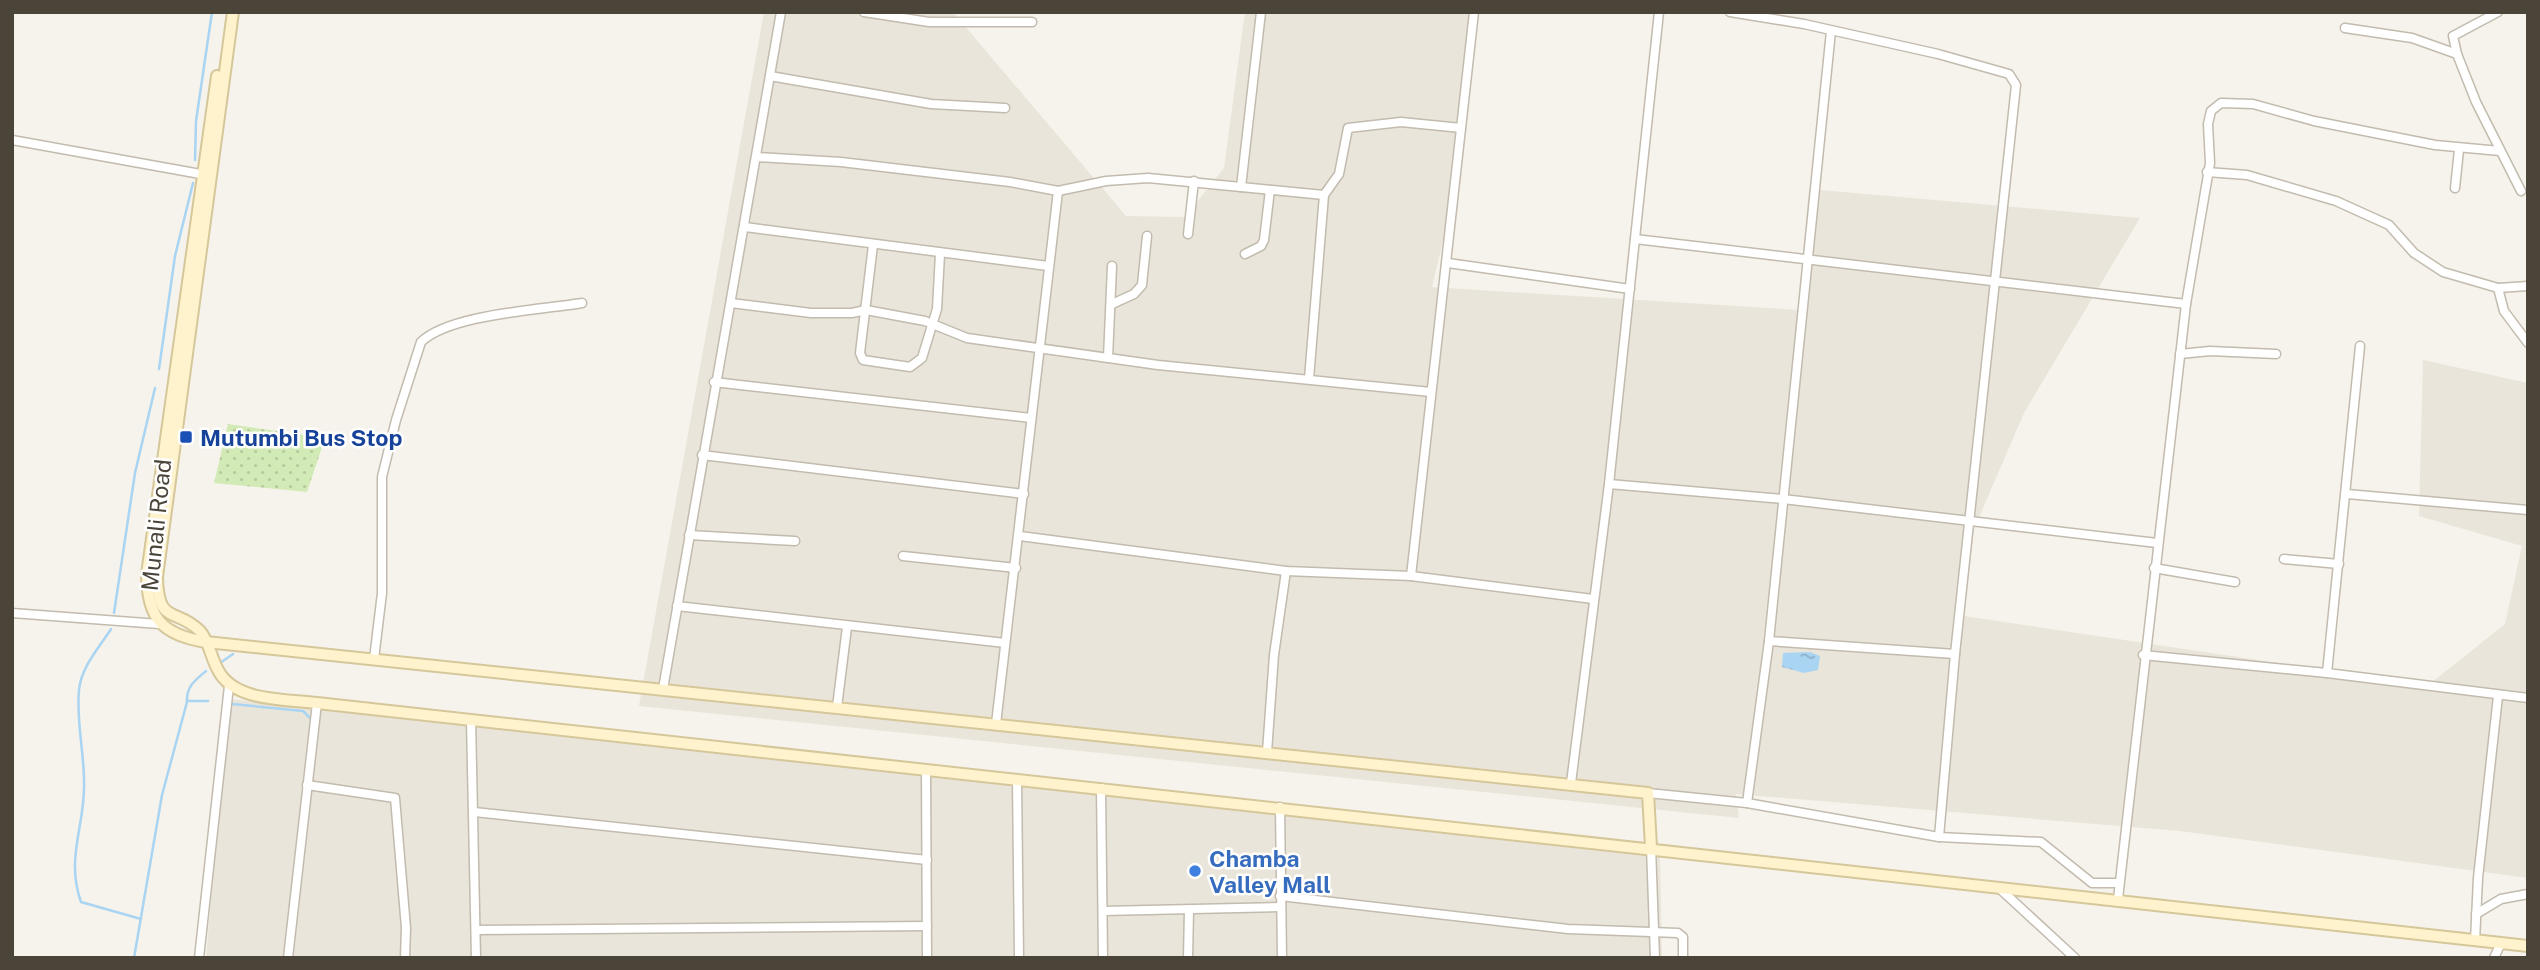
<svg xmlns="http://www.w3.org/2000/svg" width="2540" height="970" viewBox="0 0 2540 970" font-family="'Public Sans',sans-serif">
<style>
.residential{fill:#eae5da}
.grass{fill:url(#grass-dots)}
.water{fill:url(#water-ripples)}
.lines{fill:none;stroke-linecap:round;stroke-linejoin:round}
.stream{stroke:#a9d4f2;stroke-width:2.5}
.street-casing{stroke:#c2bbae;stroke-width:11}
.secondary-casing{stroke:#d6c79b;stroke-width:14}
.street{stroke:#fff;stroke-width:8}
.secondary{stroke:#fff3cd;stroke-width:10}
.transit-dot{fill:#1a4fb4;stroke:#fff;stroke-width:2.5}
.shop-dot{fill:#3f7fe0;stroke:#fff;stroke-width:2.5}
.labels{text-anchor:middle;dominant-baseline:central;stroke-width:5;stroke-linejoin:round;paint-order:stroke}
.transit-label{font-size:23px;font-weight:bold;fill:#164399;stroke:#fff;text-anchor:start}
.street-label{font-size:23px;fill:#4b4439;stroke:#fff}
.shop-label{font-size:23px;font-weight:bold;fill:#366cbe;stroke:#fff;text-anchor:start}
</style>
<defs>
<pattern id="grass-dots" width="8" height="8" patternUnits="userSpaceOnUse" patternTransform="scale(1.75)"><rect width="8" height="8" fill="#d2eab5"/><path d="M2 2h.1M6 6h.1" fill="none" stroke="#b6ca9c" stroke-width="1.8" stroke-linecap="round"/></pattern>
<pattern id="water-ripples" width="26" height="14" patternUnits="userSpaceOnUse" patternTransform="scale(1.75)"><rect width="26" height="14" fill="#a9d4f2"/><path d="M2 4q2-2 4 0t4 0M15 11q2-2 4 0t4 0" fill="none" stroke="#8caec5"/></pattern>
</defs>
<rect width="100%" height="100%" fill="#f6f3ec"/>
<g class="residential">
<path d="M 764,12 L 953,12 L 1126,216 L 1185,217 L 1224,168 L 1245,12 L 1479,12 L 1462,162 L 1432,287 L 1798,310 L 1809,189 L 2140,218 L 2024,413 L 1974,529 L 1964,616 L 2372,677 L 2431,683 L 2505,624 L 2522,546 L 2419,516 L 2423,360 L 2528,383 L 2528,878 L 2180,831 L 1736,794 L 1739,818 L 639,706 Z"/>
<path d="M 228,699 L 1280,807 L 1660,857 L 1662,958 L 206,958 Z"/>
</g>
<path class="grass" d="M 228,424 L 325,438 L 307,492 L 214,483 Z"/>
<path class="water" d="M 1810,652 L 1820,656 L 1818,670 L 1804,673 L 1782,667 L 1783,653 Z"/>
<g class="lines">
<g class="stream">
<path d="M 195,160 L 196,121 L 212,12"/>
<path d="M 159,369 L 175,256 L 193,183"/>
<path d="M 114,613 L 135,473 L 155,388"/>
<path d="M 111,629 C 99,648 81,667 79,690 C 76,720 84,751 84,781 C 86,824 65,857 81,902 L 141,919"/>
<path d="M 220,663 L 233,654"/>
<path d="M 188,701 L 208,701"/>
<path d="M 232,704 L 303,711 L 310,718"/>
<path d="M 134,958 L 162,795 L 187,702 C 186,687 195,680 206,671"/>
</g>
<g class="street-casing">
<g id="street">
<path d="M 864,12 L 929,22 L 1032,22"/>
<path d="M 1261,12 L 1241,187 L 1324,195"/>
<path d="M 1730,12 L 1804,24 L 1938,54 L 2009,74 L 2016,85 L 1955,654 L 1939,837"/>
<path d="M 2345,28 L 2412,38 L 2457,54 L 2476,102 L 2521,191"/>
<path d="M 2457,54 L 2453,36 L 2498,12"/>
<path d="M 770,76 L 931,104 L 1005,108"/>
<path d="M 12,140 L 206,175"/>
<path d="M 757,157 L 841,162 L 1010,182 L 1058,191 L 1106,181 L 1148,178 L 1241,187"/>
<path d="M 2207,172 L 2247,175 L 2336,201 L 2389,225 L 2414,253 L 2443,272 L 2498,288"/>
<path d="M 2455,188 L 2459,150"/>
<path d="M 745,227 L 1048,266"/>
<path d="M 1188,234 L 1194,181"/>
<path d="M 1635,239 L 2186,304"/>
<path d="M 873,245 L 860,353 L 863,360 L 910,367 L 922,358 L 937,309 L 940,254"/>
<path d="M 1245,254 L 1261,246 L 1264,240 L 1270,190"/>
<path d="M 1448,263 L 1630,289"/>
<path d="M 2528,286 L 2498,288 L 2504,311 L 2528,343"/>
<path d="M 731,303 L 811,313 L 852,313 L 866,310 L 925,321 L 967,338 L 1158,365 L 1431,392"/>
<path d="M 1112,304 L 1134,294 L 1142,285 L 1147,236"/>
<path d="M 2180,354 L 2210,351 L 2276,354"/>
<path d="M 1108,358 L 1112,266"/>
<path d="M 1309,379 L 1324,195 L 1339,174 L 1348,128 L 1401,122 L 1461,128"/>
<path d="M 714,382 L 1031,418"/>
<path d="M 702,455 L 1024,494"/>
<path d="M 1609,484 L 1783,499 L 2157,543"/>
<path d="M 2347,494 L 2528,510"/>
<path d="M 689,535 L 795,541"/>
<path d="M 1020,536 L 1286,571 L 1411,576 L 1593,599"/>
<path d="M 903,556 L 1016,568"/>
<path d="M 2284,559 L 2339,564"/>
<path d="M 2154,568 L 2235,582"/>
<path d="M 1411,576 L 1474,12"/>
<path d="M 677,606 L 1005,643"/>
<path d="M 12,613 L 159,624"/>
<path d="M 1769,641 L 1955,654"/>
<path d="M 2143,655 L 2327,673 L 2528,698"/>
<path d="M 374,659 L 382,593 L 382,477 L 396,420 L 421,342 C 450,314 541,310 582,303"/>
<path d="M 2327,673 L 2360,346"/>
<path d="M 663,689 L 781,12"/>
<path d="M 837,707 L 847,627"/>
<path d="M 471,720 L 476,958"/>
<path d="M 996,724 L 1058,191"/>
<path d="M 1267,752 L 1274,655 L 1286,571"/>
<path d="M 926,769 L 927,958"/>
<path d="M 1017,779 L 1019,958"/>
<path d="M 1571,783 L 1609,484 L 1659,12"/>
<path d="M 307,785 L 395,798 L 406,928 L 405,958"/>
<path d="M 1101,788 L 1103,958"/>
<path d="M 1648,793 L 1747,803 L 1939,837 L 2041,842 L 2092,883 L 2119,883"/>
<path d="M 1747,803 L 1769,641 L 1831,31"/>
<path d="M 1280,807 L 1282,958"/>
<path d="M 474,812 L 927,860"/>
<path d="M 1651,847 L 1655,958"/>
<path d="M 1998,887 L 2075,958"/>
<path d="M 1280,896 L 1568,929 L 1678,933 L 1683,937 L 1683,958"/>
<path d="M 2118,899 L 2186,304 L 2210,163 L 2208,124 L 2211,111 L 2221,103 L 2253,104 L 2314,121 L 2435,145 L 2500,151"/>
<path d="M 1103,911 L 1280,907"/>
<path d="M 2476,914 L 2501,899 L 2528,894"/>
<path d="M 476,930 L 927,926"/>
<path d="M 2475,941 L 2478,878 L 2498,696"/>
<path d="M 199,958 L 229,686"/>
<path d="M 288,958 L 317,703"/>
<path d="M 1188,958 L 1189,910"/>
<path d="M 2494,958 L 2501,943"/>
</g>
</g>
<g class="secondary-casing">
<g id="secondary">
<path d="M 233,12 L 157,577 C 158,626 176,607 200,631 C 209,641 211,658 218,670 C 234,702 286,699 317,703 L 2528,946"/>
<path d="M 217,76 L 147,574 C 147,618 162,635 206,642 L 1648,793 L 1651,847"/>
</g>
</g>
<use href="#street" class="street"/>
<use href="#secondary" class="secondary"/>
</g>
<rect class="transit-dot" x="179" y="430" width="14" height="14" rx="3.5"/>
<circle class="shop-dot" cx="1195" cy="871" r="7"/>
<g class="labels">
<g class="transit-label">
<text x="200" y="437">Mutumbi Bus Stop</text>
</g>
<g class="street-label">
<text transform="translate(156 525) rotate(-84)">Munali Road</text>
</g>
<g class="shop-label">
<text x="1209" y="858">Chamba<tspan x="1209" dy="26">Valley Mall</tspan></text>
</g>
</g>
<rect width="2540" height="970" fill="none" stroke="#4b4439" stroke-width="28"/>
</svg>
